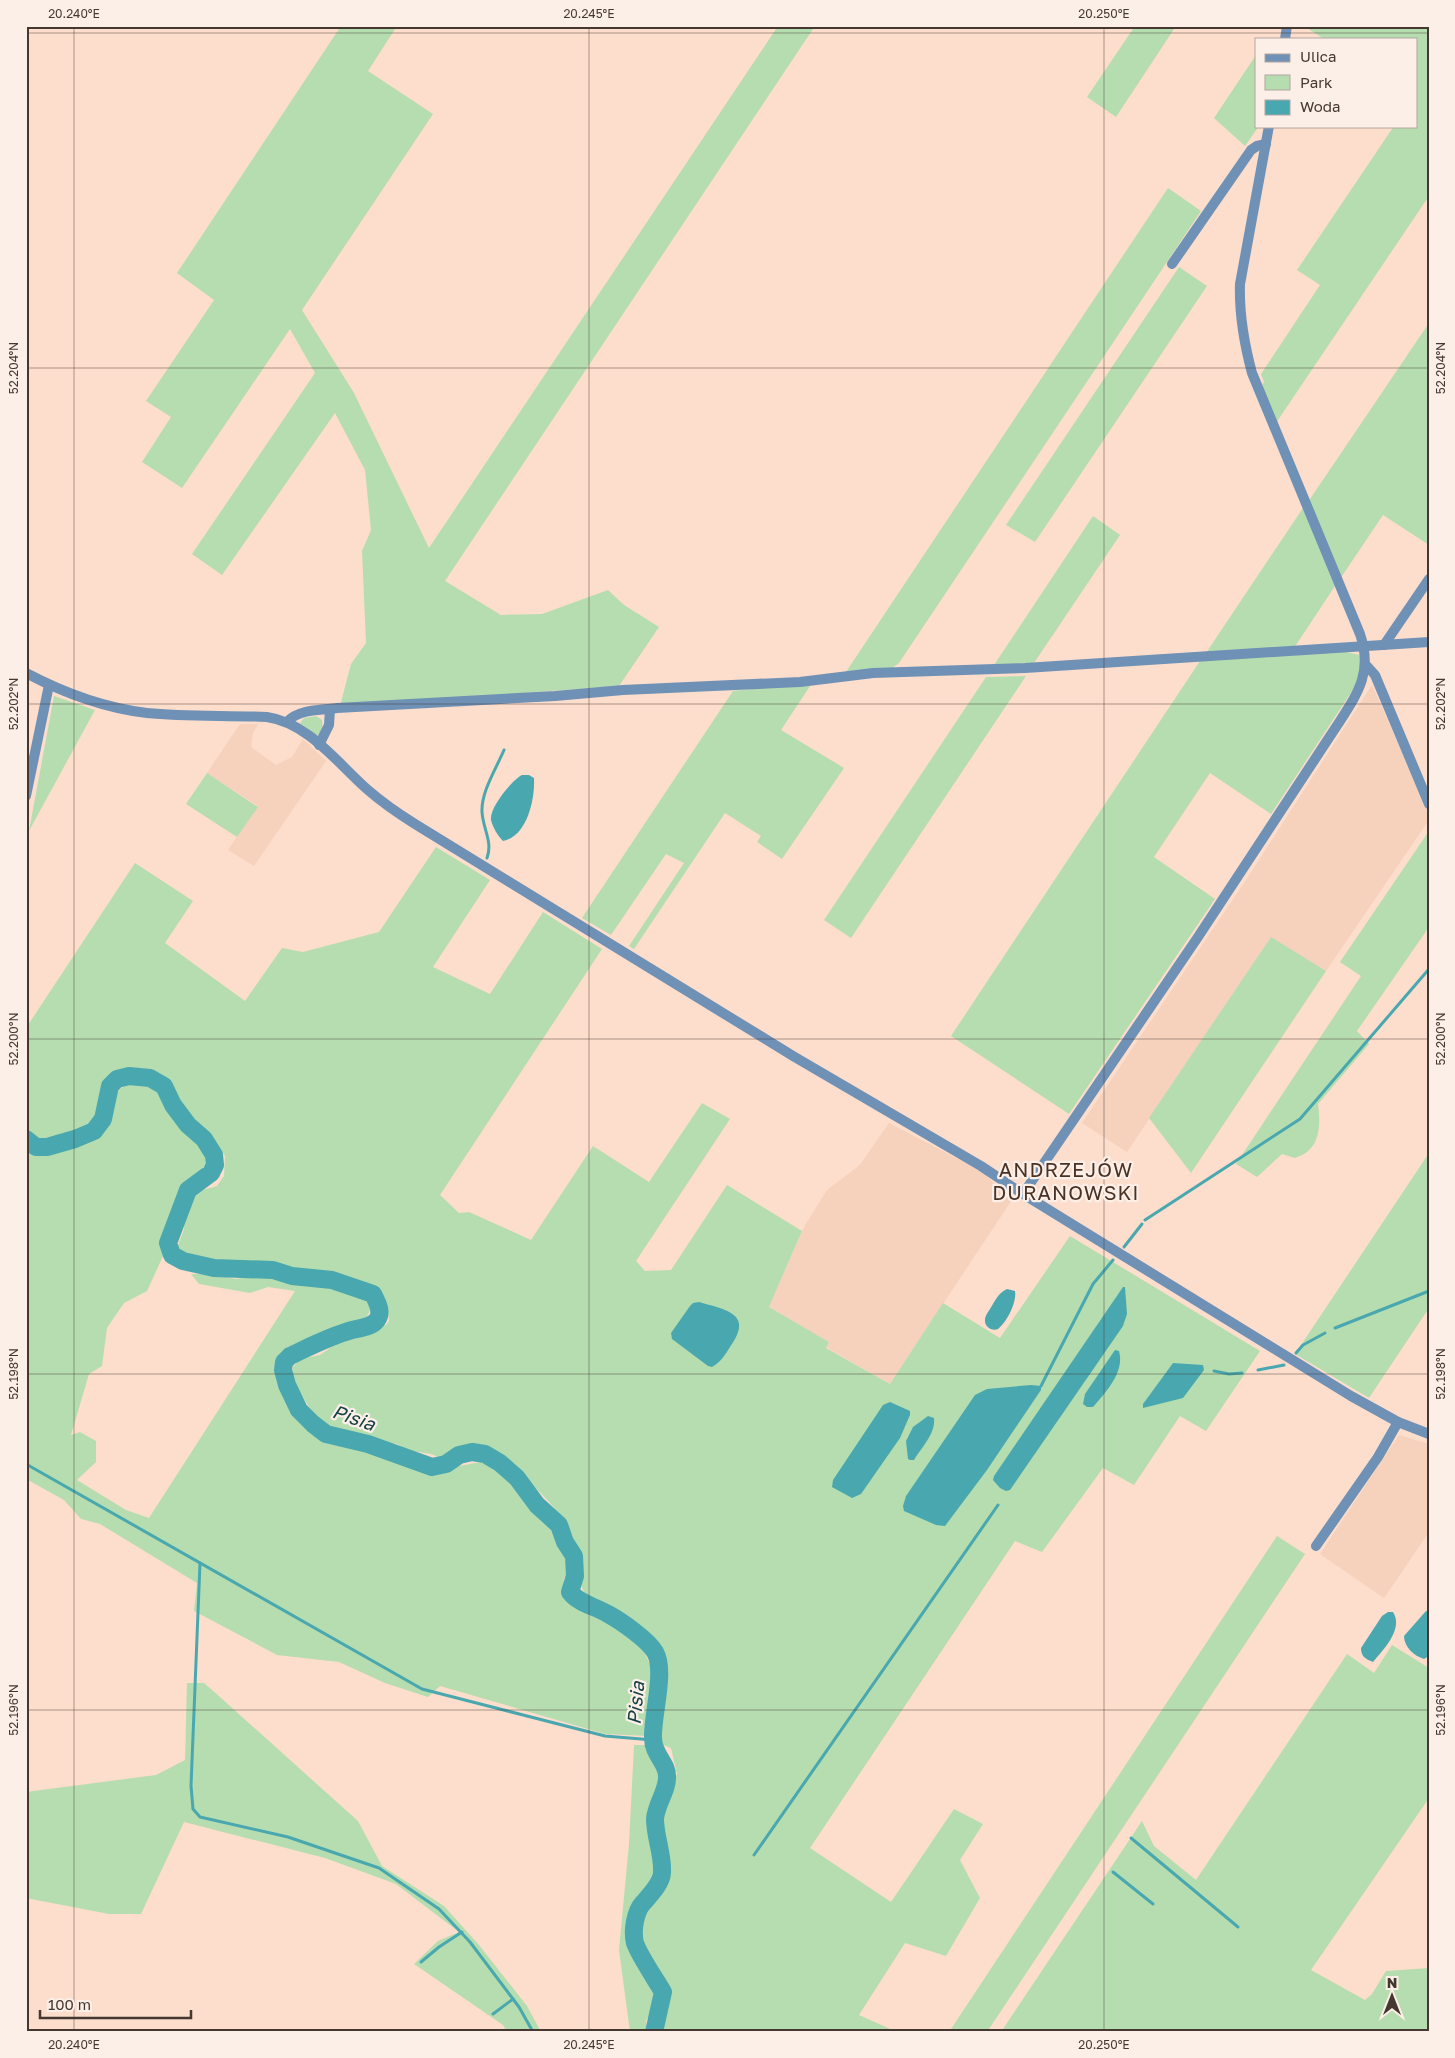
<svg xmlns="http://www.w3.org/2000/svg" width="1455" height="2058" viewBox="0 0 1455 2058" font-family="'Golos Text',sans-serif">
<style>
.built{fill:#f6d1bb}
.green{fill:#b6ddaf}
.water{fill:#49a8af}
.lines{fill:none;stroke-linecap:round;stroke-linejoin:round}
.stream{stroke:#49a8af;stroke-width:3}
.river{stroke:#49a8af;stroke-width:18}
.street{stroke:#6e91b5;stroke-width:10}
.ticks{fill:none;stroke:#443831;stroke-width:1;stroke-opacity:0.45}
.labels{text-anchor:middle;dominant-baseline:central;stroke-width:4.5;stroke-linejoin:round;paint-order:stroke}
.water-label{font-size:19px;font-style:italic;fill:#164145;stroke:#fcefe8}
.quarter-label{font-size:20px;letter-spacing:1px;fill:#4a3224;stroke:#fcefe8}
.neatline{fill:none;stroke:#443831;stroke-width:2}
.ticks-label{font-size:12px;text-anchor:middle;fill:#443831}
</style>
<rect width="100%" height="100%" fill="#fdddcc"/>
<g class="built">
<path d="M 1372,685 L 1429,813 L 1429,820 L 1326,971 L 1271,938 L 1127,1152 L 1082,1123 L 1244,883 Z"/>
<path d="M 240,724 L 258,724 L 253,733 L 251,747 L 276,765 L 292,757 L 303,739 L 326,761 L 254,866 L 228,850 L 258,806 L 207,773 Z"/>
<path d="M 889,1123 L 983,1172 L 996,1186 L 1013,1198 L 890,1384 L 826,1347 L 829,1342 L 769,1307 L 804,1227 L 827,1190 L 860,1165 Z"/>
<path d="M 1399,1435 L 1429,1444 L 1429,1532 L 1384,1598 L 1320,1554 Z"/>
</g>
<g class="green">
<path d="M 341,26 L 397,26 L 368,71 L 433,114 L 302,310 L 354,393 L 429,548 L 778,26 L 815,26 L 445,581 L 501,615 L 542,614 L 608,590 L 624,605 L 659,627 L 619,686 L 340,706 L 351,664 L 366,643 L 362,551 L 371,530 L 365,470 L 335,413 L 222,575 L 192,554 L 315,373 L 290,329 L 182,488 L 142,462 L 171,417 L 146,401 L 214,300 L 177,273 Z"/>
<path d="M 1135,26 L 1176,26 L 1116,117 L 1087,97 Z"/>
<path d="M 1304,26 L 1429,26 L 1429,196 L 1276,423 L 1262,385 L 1264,382 L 1261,374 L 1320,285 L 1297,270 L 1394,126 L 1416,126 L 1416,39 L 1324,39 Z"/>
<path d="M 1256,55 L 1256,126 L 1259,126 L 1245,146 L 1214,118 Z"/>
<path d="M 1168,188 L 1201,211 L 899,663 L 888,671 L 846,672 Z"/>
<path d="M 1179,267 L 1207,286 L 1035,542 L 1006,525 Z"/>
<path d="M 1429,323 L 1429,545 L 1383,515 L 1340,579 L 1308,502 Z"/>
<path d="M 1303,508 L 1335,586 L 1296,645 L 1295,646 L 1206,653 Z"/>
<path d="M 1093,516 L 1120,535 L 1034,663 L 994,665 Z"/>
<path d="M 1341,651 L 1360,655 L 1362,669 L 1356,685 L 1271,814 L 1210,773 L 1154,857 L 1215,899 L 1069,1114 L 951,1036 L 1200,661 Z"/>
<path d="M 1026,676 L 851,938 L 824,920 L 986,677 Z"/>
<path d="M 812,683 L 781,730 L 844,768 L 782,859 L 757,842 L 761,836 L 725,813 L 634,949 L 629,946 L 684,863 L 666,854 L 611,935 L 582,918 L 733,691 Z"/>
<path d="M 54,696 L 95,710 L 29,831 Z"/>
<path d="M 316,716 L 322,720 C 323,725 322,732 317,736 L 300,723 L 304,718 Z"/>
<path d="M 207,773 L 258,807 L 237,837 L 186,804 Z"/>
<path d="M 1429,831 L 1429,927 L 1357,1031 L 1369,1044 L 1318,1104 C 1320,1119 1321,1139 1309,1150 C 1306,1154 1299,1156 1295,1158 L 1282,1154 L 1257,1177 L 1236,1164 L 1361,976 L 1340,962 Z"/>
<path d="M 436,847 L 490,880 L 433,967 L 490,994 L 543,912 L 602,949 L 440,1195 L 459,1213 L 469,1212 L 531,1240 L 593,1146 L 649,1182 L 702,1103 L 730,1119 L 636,1261 L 645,1271 L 671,1270 L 727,1185 L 802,1231 L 769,1307 L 829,1342 L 826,1348 L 890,1384 L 943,1303 L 1000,1338 L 1070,1236 L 1260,1351 L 1206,1431 L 1180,1416 L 1134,1485 L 1103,1468 L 1042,1552 L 1015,1541 L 810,1848 L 891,1902 L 954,1809 L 983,1824 L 960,1860 L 980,1898 L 946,1956 L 905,1943 L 859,2015 L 897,2032 L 658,2032 C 659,2019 669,2009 667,1995 C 665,1975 640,1951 641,1931 C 643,1909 664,1897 668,1876 C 669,1867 669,1853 667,1845 C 664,1835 659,1826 659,1815 L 677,1774 L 671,1748 L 661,1744 L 658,1739 C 660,1715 671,1667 659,1645 C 652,1634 627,1617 615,1610 C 605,1604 593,1602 585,1593 C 577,1584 577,1548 572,1534 C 562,1510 500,1446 472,1447 C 462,1447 454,1454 446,1460 L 431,1454 L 406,1450 L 397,1444 L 378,1442 L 328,1430 L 316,1419 L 296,1385 L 292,1373 L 293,1367 L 300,1359 L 320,1355 L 341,1340 L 386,1325 L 389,1321 C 389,1309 385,1311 381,1301 C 379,1294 381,1293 375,1286 L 362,1284 L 336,1276 L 242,1262 L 198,1260 L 181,1255 L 177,1248 L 184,1229 L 184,1219 L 193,1196 L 196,1192 L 217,1186 L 224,1176 L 225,1156 L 213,1140 L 184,1112 L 170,1083 L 155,1074 L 147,1075 L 131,1070 L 118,1071 L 106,1083 L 98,1118 L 92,1127 L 67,1137 L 53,1136 L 41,1139 L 32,1137 L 28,1134 L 26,1126 L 26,1028 L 135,863 L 193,901 L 165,943 L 245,1001 L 282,948 L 303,952 L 379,932 Z"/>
<path d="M 1271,937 L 1326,971 L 1191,1173 L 1149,1118 Z"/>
<path d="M 128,1084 L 143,1085 L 157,1088 C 165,1102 173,1116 183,1128 C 195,1142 204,1140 207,1163 L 182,1190 L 161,1240 L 164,1254 L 147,1291 L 124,1303 L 107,1328 L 102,1366 L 89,1374 L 71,1435 L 80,1432 L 96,1441 L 96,1462 L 77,1480 L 126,1510 L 149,1518 L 295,1291 L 268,1287 L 250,1293 L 199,1284 L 191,1274 L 213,1274 L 236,1279 L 254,1276 L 272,1277 L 337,1287 L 361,1294 L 370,1301 C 370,1306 371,1311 367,1316 C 360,1326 349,1324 339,1328 C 317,1336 289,1346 276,1366 L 277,1381 L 288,1401 L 307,1426 L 331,1442 L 382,1456 L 409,1467 L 440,1473 L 459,1466 L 481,1462 L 494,1466 L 511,1480 L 528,1506 L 558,1533 L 567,1553 L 572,1573 L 564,1578 L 563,1592 L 571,1602 L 584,1607 L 615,1627 L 642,1647 L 653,1671 L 649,1736 L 605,1734 L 440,1686 L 428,1697 L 385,1683 L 339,1662 L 277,1655 L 194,1611 L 197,1583 L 100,1524 L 81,1519 L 64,1500 L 26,1479 L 26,1146 L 32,1152 L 44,1155 L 98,1138 L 109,1121 L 117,1091 Z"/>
<path d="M 1429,1153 L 1429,1308 L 1369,1398 L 1295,1354 Z"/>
<path d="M 1277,1536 L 1305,1554 L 987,2032 L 949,2032 Z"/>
<path d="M 1392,1645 L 1429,1668 L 1429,1798 L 1311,1970 L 1365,2000 L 1372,1994 L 1386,1971 L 1429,1968 L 1429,2032 L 1001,2032 L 1142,1821 L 1154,1846 L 1196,1880 L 1347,1654 L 1374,1673 Z"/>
<path d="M 187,1683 L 204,1683 L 211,1689 L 358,1821 L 382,1866 L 444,1906 L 479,1945 L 527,2006 L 541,2032 L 507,2032 L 503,2025 L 414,1964 L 438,1941 L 459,1932 L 396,1884 L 325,1858 L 184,1822 L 141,1914 L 109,1914 L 26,1898 L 26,1792 L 156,1775 L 185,1760 Z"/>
<path d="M 634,1745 L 649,1745 C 652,1751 663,1768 664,1772 C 665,1785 655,1795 652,1808 C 645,1845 677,1877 635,1902 L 630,1920 L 631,1944 L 655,1988 L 655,2004 L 646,2021 L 646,2032 L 630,2032 L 619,1950 L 629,1844 Z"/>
</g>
<g class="water">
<path d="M 522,775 L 529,775 L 534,778 C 535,800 527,836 503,841 C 498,836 493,828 491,820 C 489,808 512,780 522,775 Z"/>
<path d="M 1123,1287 L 1125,1287 L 1127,1314 L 1123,1326 L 1010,1490 L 1006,1491 L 1000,1488 L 993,1480 L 994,1476 Z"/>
<path d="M 1007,1289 L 1015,1291 C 1017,1302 1007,1322 998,1329 C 992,1332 984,1326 985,1320 C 985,1316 988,1312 990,1309 C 995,1301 998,1293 1007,1289 Z"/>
<path d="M 699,1302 C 727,1310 754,1314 730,1347 C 725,1355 720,1363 712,1367 L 708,1366 L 672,1339 L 671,1333 L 690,1306 L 693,1303 Z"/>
<path d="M 1115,1350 L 1119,1351 C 1125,1372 1106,1392 1093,1407 L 1087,1407 L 1083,1404 L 1085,1394 Z"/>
<path d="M 1173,1363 L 1203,1365 L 1204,1370 L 1183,1398 L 1143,1408 L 1143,1404 Z"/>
<path d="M 1031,1385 L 1041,1386 L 1041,1390 L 987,1470 L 945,1526 L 936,1525 L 904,1511 L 903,1506 L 906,1496 L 975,1395 L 987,1389 Z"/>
<path d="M 890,1402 L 910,1411 L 910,1415 L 900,1438 L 861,1494 L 852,1498 L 832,1487 L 833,1480 L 883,1405 Z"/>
<path d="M 928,1416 L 934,1418 C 936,1433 922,1447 914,1460 L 910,1460 L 908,1459 L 906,1441 L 913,1427 Z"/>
<path d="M 1426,1611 L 1429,1611 L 1429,1656 L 1424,1659 C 1414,1656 1404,1647 1404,1636 Z"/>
<path d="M 1388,1612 L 1393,1612 C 1404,1629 1383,1650 1373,1662 C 1365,1659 1361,1656 1361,1648 L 1382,1616 Z"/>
</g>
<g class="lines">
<g class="stream">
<path d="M 487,858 C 493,842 483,829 482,812 C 481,792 496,769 504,750"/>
<path d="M 1145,1220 L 1300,1119 L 1429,969"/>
<path d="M 1124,1247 L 1142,1224"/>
<path d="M 1335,1328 L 1429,1291"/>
<path d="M 1296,1353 L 1303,1345 L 1325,1333"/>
<path d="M 1258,1370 L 1284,1365"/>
<path d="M 1214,1371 L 1229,1374 L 1242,1373"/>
<path d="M 1041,1386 L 1093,1284 L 1113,1260"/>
<path d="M 26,1464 L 422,1689 L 605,1736 L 653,1740"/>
<path d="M 200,1563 L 191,1786 L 193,1809 L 200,1817 L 288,1837 L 379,1868 L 439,1909 L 470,1942 L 519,2007 L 533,2032"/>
<path d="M 1131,1838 L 1238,1927"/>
<path d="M 754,1855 L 998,1505"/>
<path d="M 1113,1872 L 1153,1904"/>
<path d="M 421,1962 L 439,1947 L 462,1932"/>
<path d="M 493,2014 L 513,1999"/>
</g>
<path class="river" d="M 26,1139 L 36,1147 L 47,1147 L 75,1139 L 94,1131 L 103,1119 L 110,1086 L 117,1079 L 129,1076 L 150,1078 L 164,1086 L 173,1105 L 188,1125 L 204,1139 L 214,1155 L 215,1165 L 211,1173 L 188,1190 L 168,1243 L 172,1255 L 183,1261 L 214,1268 L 273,1270 L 292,1276 L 332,1280 L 373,1294 C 377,1302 383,1312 377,1320 C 372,1327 360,1328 352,1330 C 330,1336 311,1346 290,1356 L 284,1362 L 283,1370 L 287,1385 L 299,1410 L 313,1424 L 326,1434 L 368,1444 L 432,1467 L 446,1464 L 459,1455 L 472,1452 L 485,1454 L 500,1463 L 517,1478 L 537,1505 L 559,1525 L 565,1542 L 574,1556 L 575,1576 L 570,1592 C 579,1604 595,1606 608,1614 C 621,1621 648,1640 655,1652 C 666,1671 652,1716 653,1738 C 653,1755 667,1762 667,1776 C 668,1790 656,1804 655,1819 C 655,1837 663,1854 662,1872 C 662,1883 650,1895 643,1903 C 635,1912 632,1931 635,1943 C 639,1955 656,1980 663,1992 L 654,2032"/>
<g class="street">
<path d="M 1285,39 L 1287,26"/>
<path d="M 1172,264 L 1251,150 L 1257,146 L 1266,144"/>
<path d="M 1384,645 L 1429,579"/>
<path d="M 1366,665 L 1375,675 L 1429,804"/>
<path d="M 26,673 C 64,693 104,708 147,713 C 187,717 227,715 267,717 C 309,723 338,764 368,790 C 383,803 399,814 415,824 L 793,1056 L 981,1166 L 1023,1194 L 1351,1396 L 1398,1422 L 1429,1434"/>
<path d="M 287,722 C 298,709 322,710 337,708 L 555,696 L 623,690 L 800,682 L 873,673 L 1025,668 L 1429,642"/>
<path d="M 319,745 L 329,725 L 330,709"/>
<path d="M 26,796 L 49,685"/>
<path d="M 1023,1194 L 1198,937 L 1338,724 C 1358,693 1373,672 1360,634 L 1252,373 C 1244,343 1239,315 1240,284 L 1269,126"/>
<path d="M 1316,1546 L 1378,1457 L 1398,1422"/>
</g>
</g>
<path class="ticks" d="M 74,26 L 74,2032M 589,26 L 589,2032M 1104,26 L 1104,2032M 26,33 L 1429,33M 26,368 L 1429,368M 26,704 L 1429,704M 26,1039 L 1429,1039M 26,1374 L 1429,1374M 26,1710 L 1429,1710"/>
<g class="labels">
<g class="water-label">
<text transform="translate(354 1417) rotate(19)">Pisia</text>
<text transform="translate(635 1703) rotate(-85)">Pisia</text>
</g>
<g class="quarter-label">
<text x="1066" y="1169">ANDRZEJÓW<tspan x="1066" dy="23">DURANOWSKI</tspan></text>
</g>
</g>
<rect width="1455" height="2058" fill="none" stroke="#fcefe8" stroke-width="55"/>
<rect x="1255" y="38" width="162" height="90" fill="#fcefe8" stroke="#b2a69f"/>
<rect x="1265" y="54" width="25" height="8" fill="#6e91b5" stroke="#b2a69f"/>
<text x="1300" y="62" font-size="15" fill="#443831">Ulica</text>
<rect x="1265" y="75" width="25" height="15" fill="#b6ddaf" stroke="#b2a69f"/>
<text x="1300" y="88" font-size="15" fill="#443831">Park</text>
<rect x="1265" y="100" width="25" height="15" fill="#49a8af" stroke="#b2a69f"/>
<text x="1300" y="112" font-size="15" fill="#443831">Woda</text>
<g transform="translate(1392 1996)" stroke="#fcefe8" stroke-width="4" paint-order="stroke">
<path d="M0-4L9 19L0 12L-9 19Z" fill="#443831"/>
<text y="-8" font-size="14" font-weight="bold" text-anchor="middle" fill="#443831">N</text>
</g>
<path d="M40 2010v8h151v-8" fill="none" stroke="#443831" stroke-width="2.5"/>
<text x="48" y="2010" font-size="15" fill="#443831" stroke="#fcefe8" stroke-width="4" paint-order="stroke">100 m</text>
<rect x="28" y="28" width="1400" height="2002" class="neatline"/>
<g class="ticks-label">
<text x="74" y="18">20.240°E</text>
<text x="589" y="18">20.245°E</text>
<text x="1104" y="18">20.250°E</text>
<text transform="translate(14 368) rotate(-90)" y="4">52.204°N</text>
<text transform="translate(1441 368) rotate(-90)" y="4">52.204°N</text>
<text transform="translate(14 704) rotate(-90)" y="4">52.202°N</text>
<text transform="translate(1441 704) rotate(-90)" y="4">52.202°N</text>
<text transform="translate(14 1039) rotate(-90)" y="4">52.200°N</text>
<text transform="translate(1441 1039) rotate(-90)" y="4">52.200°N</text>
<text transform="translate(14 1374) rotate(-90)" y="4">52.198°N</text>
<text transform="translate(1441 1374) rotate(-90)" y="4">52.198°N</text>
<text transform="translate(14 1710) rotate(-90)" y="4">52.196°N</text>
<text transform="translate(1441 1710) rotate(-90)" y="4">52.196°N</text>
<text x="74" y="2049">20.240°E</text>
<text x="589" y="2049">20.245°E</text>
<text x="1104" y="2049">20.250°E</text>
</g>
</svg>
